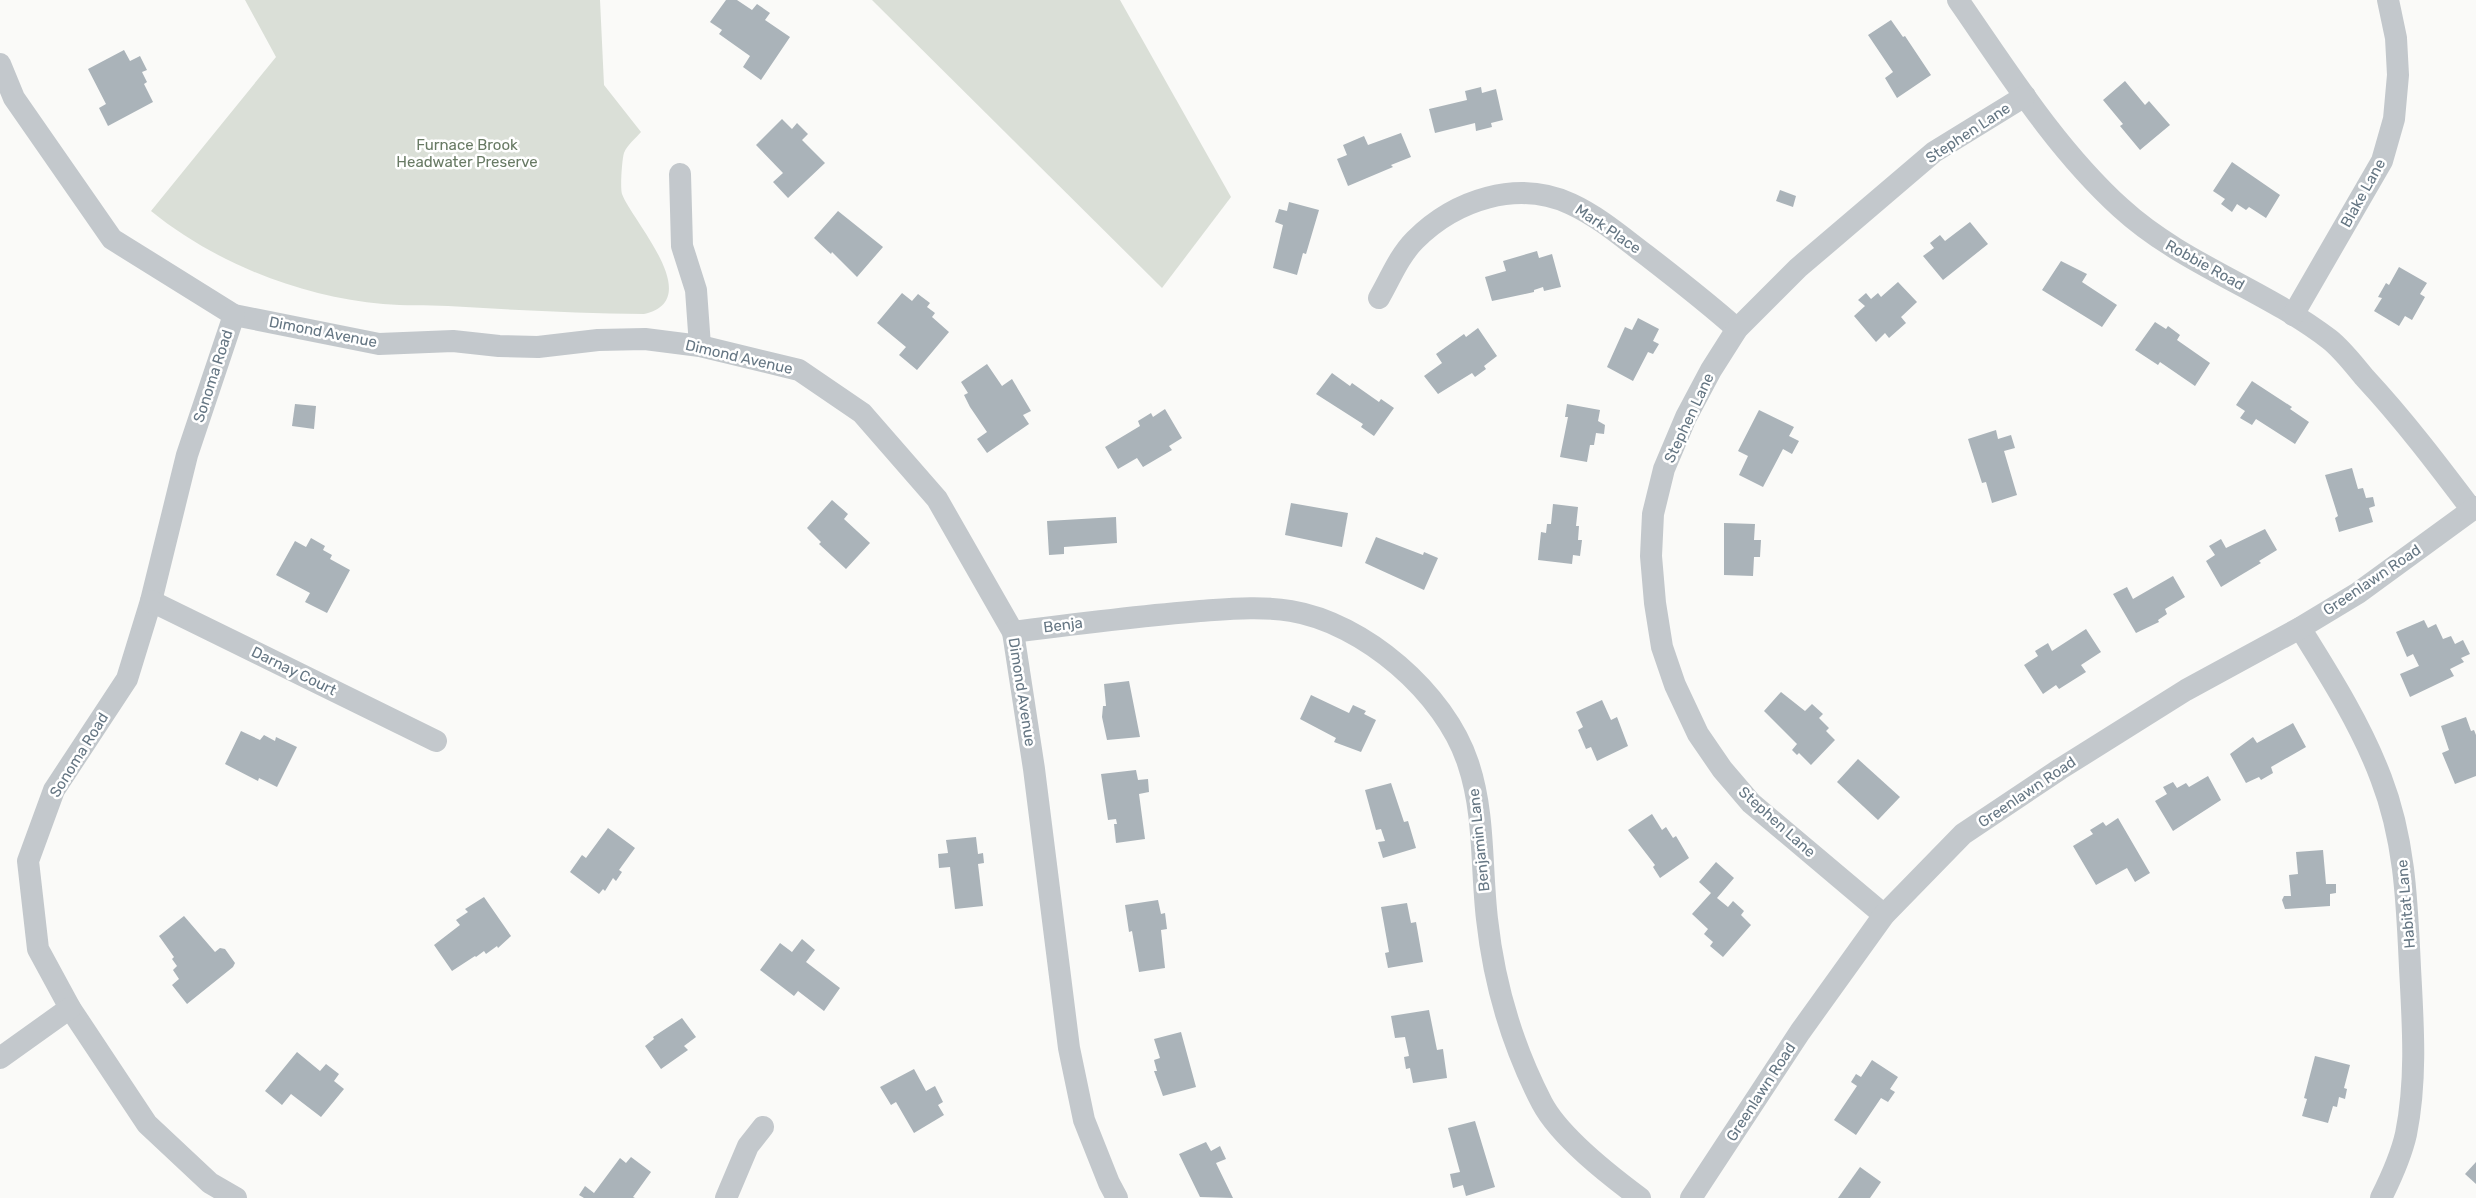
<svg xmlns="http://www.w3.org/2000/svg" width="2476" height="1198" viewBox="0 0 2476 1198" font-family="Rubik,sans-serif">
<style>
.green{fill:#dadfd7}
.building{fill:#aab3b9}
.lines{fill:none;stroke-linecap:round;stroke-linejoin:round}
.minor{stroke:#c3c8cc;stroke-width:22}
.labels{text-anchor:middle;dominant-baseline:central;stroke-width:5;stroke-linejoin:round;paint-order:stroke}
.street-label{font-size:15px;fill:#657683;stroke:#fff}
.park-label{font-size:15px;fill:#687a64;stroke:#fff}
</style>
<rect width="100%" height="100%" fill="#fafaf8"/>
<g class="green">
<path d="M 245,0 L 600,0 L 604,85 L 641,132 C 636,138 627,145 624,153 C 622,159 620,188 622,194 C 632,221 707,300 644,314 C 578,313 513,310 448,306 C 426,305 405,306 383,304 C 301,297 215,263 151,211 L 276,57 Z"/>
<path d="M 872,0 L 1120,0 L 1231,197 L 1162,288 Z"/>
</g>
<g class="building">
<path d="M 726,0 L 737,0 L 752,10 L 757,4 L 770,13 L 765,20 L 790,37 L 761,80 L 743,67 L 750,56 L 719,34 L 722,30 L 710,22 Z"/>
<path d="M 1891,20 L 1903,37 L 1905,36 L 1931,75 L 1897,98 L 1885,78 L 1893,72 L 1868,35 Z"/>
<path d="M 124,50 L 130,61 L 140,56 L 147,70 L 142,72 L 147,82 L 144,84 L 153,102 L 108,126 L 99,108 L 106,104 L 88,69 Z"/>
<path d="M 2125,81 L 2145,105 L 2149,101 L 2170,125 L 2140,150 L 2120,126 L 2123,124 L 2103,100 Z"/>
<path d="M 1481,87 L 1482,93 L 1496,89 L 1503,120 L 1491,123 L 1492,127 L 1476,131 L 1475,123 L 1435,133 L 1429,109 L 1467,100 L 1465,91 Z"/>
<path d="M 782,119 L 792,129 L 797,123 L 808,134 L 802,140 L 825,163 L 788,198 L 773,182 L 783,173 L 756,145 Z"/>
<path d="M 1401,133 L 1411,157 L 1391,165 L 1393,167 L 1348,186 L 1337,159 L 1347,155 L 1343,145 L 1364,136 L 1368,145 Z"/>
<path d="M 2232,162 L 2280,195 L 2266,218 L 2249,207 L 2246,210 L 2237,204 L 2232,212 L 2221,204 L 2225,199 L 2213,191 Z"/>
<path d="M 1780,190 L 1796,196 L 1793,207 L 1776,201 Z"/>
<path d="M 1289,202 L 1319,210 L 1306,254 L 1303,253 L 1297,275 L 1273,268 L 1283,225 L 1275,222 L 1279,209 L 1287,211 Z"/>
<path d="M 838,211 L 883,247 L 857,277 L 832,252 L 831,254 L 814,238 Z"/>
<path d="M 1970,222 L 1988,244 L 1943,280 L 1923,256 L 1934,248 L 1930,243 L 1940,235 L 1945,241 Z"/>
<path d="M 1537,251 L 1539,258 L 1552,254 L 1561,287 L 1544,291 L 1543,287 L 1534,290 L 1534,292 L 1492,301 L 1485,277 L 1506,271 L 1503,261 Z"/>
<path d="M 2061,261 L 2087,274 L 2082,282 L 2117,305 L 2102,327 L 2042,290 Z"/>
<path d="M 2399,267 L 2427,283 L 2420,294 L 2425,297 L 2412,320 L 2405,316 L 2399,326 L 2374,311 L 2382,298 L 2378,297 L 2386,283 L 2389,285 Z"/>
<path d="M 1898,282 L 1917,302 L 1901,317 L 1906,323 L 1889,338 L 1885,333 L 1876,342 L 1854,316 L 1865,306 L 1858,300 L 1866,293 L 1871,299 L 1878,293 L 1881,297 Z"/>
<path d="M 902,293 L 912,301 L 918,294 L 930,303 L 927,307 L 935,313 L 932,317 L 949,332 L 917,370 L 899,355 L 906,347 L 877,323 Z"/>
<path d="M 1638,318 L 1659,329 L 1653,341 L 1659,344 L 1653,354 L 1648,352 L 1633,381 L 1607,367 L 1625,327 L 1632,330 Z"/>
<path d="M 2155,322 L 2166,329 L 2168,326 L 2180,335 L 2177,340 L 2210,363 L 2195,386 L 2160,362 L 2158,365 L 2135,350 Z"/>
<path d="M 1478,328 L 1497,356 L 1484,366 L 1486,369 L 1475,377 L 1472,373 L 1438,394 L 1424,376 L 1442,363 L 1436,354 L 1464,334 L 1466,337 Z"/>
<path d="M 987,364 L 1002,386 L 1012,379 L 1031,411 L 1023,415 L 1029,424 L 987,453 L 977,439 L 987,432 L 970,407 L 964,395 L 968,393 L 961,382 Z"/>
<path d="M 1332,373 L 1350,386 L 1352,383 L 1379,402 L 1381,399 L 1394,408 L 1374,436 L 1361,427 L 1363,424 L 1316,394 Z"/>
<path d="M 2252,381 L 2292,407 L 2290,409 L 2309,422 L 2295,444 L 2256,419 L 2252,425 L 2240,418 L 2245,411 L 2236,405 Z"/>
<path d="M 295,404 L 316,406 L 314,429 L 292,426 Z"/>
<path d="M 1567,404 L 1600,410 L 1598,421 L 1605,425 L 1604,434 L 1596,433 L 1594,445 L 1590,445 L 1587,462 L 1560,457 L 1568,417 L 1565,417 Z"/>
<path d="M 1165,409 L 1182,438 L 1169,446 L 1172,450 L 1143,467 L 1137,458 L 1118,469 L 1105,447 L 1140,426 L 1138,421 L 1151,413 L 1153,417 Z"/>
<path d="M 1759,410 L 1794,427 L 1789,436 L 1799,441 L 1792,454 L 1783,449 L 1763,487 L 1739,475 L 1748,456 L 1738,451 Z"/>
<path d="M 1996,430 L 1998,439 L 2011,435 L 2015,448 L 2004,451 L 2017,495 L 1992,503 L 1986,482 L 1982,483 L 1968,439 Z"/>
<path d="M 2352,468 L 2358,489 L 2363,488 L 2366,498 L 2373,497 L 2375,506 L 2369,508 L 2373,522 L 2339,532 L 2335,518 L 2338,516 L 2325,475 Z"/>
<path d="M 832,500 L 848,514 L 844,519 L 870,543 L 846,569 L 819,544 L 821,542 L 807,528 Z"/>
<path d="M 1291,503 L 1348,513 L 1342,547 L 1285,535 Z"/>
<path d="M 1553,504 L 1578,507 L 1576,526 L 1579,526 L 1578,540 L 1582,540 L 1580,556 L 1573,555 L 1572,564 L 1538,560 L 1541,532 L 1546,533 L 1547,524 L 1551,524 Z"/>
<path d="M 1116,517 L 1117,543 L 1064,547 L 1064,554 L 1049,555 L 1047,521 Z"/>
<path d="M 1724,523 L 1755,524 L 1754,540 L 1761,540 L 1760,557 L 1754,557 L 1753,576 L 1724,575 Z"/>
<path d="M 2265,529 L 2277,550 L 2259,561 L 2261,563 L 2221,587 L 2206,561 L 2215,555 L 2209,546 L 2221,539 L 2226,548 Z"/>
<path d="M 1376,537 L 1423,555 L 1424,552 L 1438,558 L 1424,590 L 1365,563 Z"/>
<path d="M 311,538 L 325,546 L 323,550 L 332,555 L 330,559 L 350,570 L 327,613 L 305,602 L 310,593 L 276,575 L 295,541 L 306,547 Z"/>
<path d="M 2173,576 L 2185,597 L 2165,609 L 2167,614 L 2158,620 L 2159,622 L 2136,633 L 2113,594 L 2127,587 L 2133,599 Z"/>
<path d="M 2424,620 L 2428,628 L 2436,624 L 2443,639 L 2451,636 L 2455,644 L 2463,640 L 2470,654 L 2461,658 L 2464,662 L 2450,669 L 2454,676 L 2410,697 L 2400,674 L 2419,666 L 2413,654 L 2407,657 L 2396,632 Z"/>
<path d="M 2086,629 L 2101,652 L 2081,665 L 2086,672 L 2059,689 L 2056,685 L 2043,694 L 2024,665 L 2038,656 L 2035,651 L 2048,643 L 2052,651 Z"/>
<path d="M 1129,681 L 1140,737 L 1107,740 L 1102,717 L 1103,706 L 1106,706 L 1104,684 Z"/>
<path d="M 1781,692 L 1805,711 L 1812,704 L 1823,714 L 1819,718 L 1829,728 L 1826,731 L 1835,740 L 1811,765 L 1799,753 L 1797,755 L 1792,750 L 1797,744 L 1764,711 Z"/>
<path d="M 1311,695 L 1349,713 L 1353,705 L 1366,711 L 1364,714 L 1376,720 L 1361,752 L 1334,742 L 1336,738 L 1300,719 Z"/>
<path d="M 1602,700 L 1611,720 L 1617,717 L 1628,746 L 1597,761 L 1591,747 L 1586,749 L 1578,730 L 1583,727 L 1576,712 Z"/>
<path d="M 2466,717 L 2471,731 L 2474,730 L 2476,735 L 2476,776 L 2455,784 L 2442,753 L 2449,750 L 2441,726 Z"/>
<path d="M 2293,723 L 2306,747 L 2271,767 L 2273,773 L 2261,780 L 2259,777 L 2246,783 L 2230,754 L 2253,737 L 2257,743 Z"/>
<path d="M 241,731 L 260,740 L 264,735 L 275,741 L 276,737 L 297,747 L 277,787 L 259,778 L 258,781 L 225,764 Z"/>
<path d="M 1858,759 L 1900,797 L 1878,820 L 1837,782 Z"/>
<path d="M 1136,770 L 1138,780 L 1148,779 L 1149,792 L 1139,794 L 1145,839 L 1116,843 L 1114,824 L 1117,824 L 1116,819 L 1108,820 L 1101,774 Z"/>
<path d="M 2208,776 L 2221,800 L 2173,831 L 2155,801 L 2167,794 L 2163,787 L 2173,782 L 2177,788 L 2186,783 L 2189,787 Z"/>
<path d="M 1391,783 L 1404,822 L 1408,821 L 1416,848 L 1383,858 L 1378,842 L 1385,841 L 1381,829 L 1376,830 L 1365,790 Z"/>
<path d="M 1652,814 L 1662,830 L 1666,827 L 1673,838 L 1676,836 L 1689,858 L 1660,878 L 1653,867 L 1655,865 L 1628,830 Z"/>
<path d="M 2118,818 L 2150,873 L 2135,882 L 2127,868 L 2096,885 L 2073,846 L 2093,834 L 2090,830 L 2103,822 L 2106,826 Z"/>
<path d="M 608,828 L 635,848 L 619,870 L 622,872 L 616,881 L 613,878 L 605,891 L 603,889 L 599,894 L 570,872 L 582,855 L 586,858 Z"/>
<path d="M 976,837 L 978,854 L 983,853 L 984,863 L 978,864 L 983,906 L 955,909 L 950,867 L 939,868 L 938,854 L 948,853 L 946,840 Z"/>
<path d="M 2323,850 L 2326,884 L 2336,884 L 2336,893 L 2330,894 L 2330,906 L 2285,909 L 2282,900 L 2284,896 L 2291,896 L 2289,875 L 2298,874 L 2296,852 Z"/>
<path d="M 1716,862 L 1734,878 L 1717,898 L 1728,907 L 1733,901 L 1744,911 L 1741,915 L 1751,925 L 1723,957 L 1710,946 L 1713,942 L 1704,934 L 1708,929 L 1692,914 L 1711,893 L 1699,882 Z"/>
<path d="M 484,897 L 511,936 L 498,948 L 497,946 L 486,954 L 484,951 L 476,957 L 475,956 L 452,971 L 434,945 L 460,925 L 456,920 L 468,912 L 465,909 Z"/>
<path d="M 1158,900 L 1161,914 L 1165,913 L 1167,929 L 1161,930 L 1165,968 L 1139,972 L 1132,931 L 1129,932 L 1125,905 Z"/>
<path d="M 1407,903 L 1411,923 L 1416,922 L 1423,962 L 1388,968 L 1385,953 L 1389,952 L 1381,907 Z"/>
<path d="M 184,916 L 215,952 L 220,948 L 225,949 L 235,963 L 233,967 L 187,1004 L 172,985 L 179,979 L 173,970 L 177,966 L 172,959 L 174,957 L 159,936 Z"/>
<path d="M 802,939 L 815,950 L 806,962 L 840,988 L 824,1011 L 798,991 L 794,996 L 760,970 L 780,943 L 792,952 Z"/>
<path d="M 1429,1010 L 1437,1050 L 1443,1049 L 1447,1078 L 1413,1083 L 1410,1068 L 1406,1069 L 1404,1057 L 1409,1056 L 1405,1037 L 1395,1038 L 1391,1016 Z"/>
<path d="M 682,1018 L 696,1037 L 684,1046 L 688,1050 L 661,1069 L 645,1046 L 654,1039 L 653,1037 Z"/>
<path d="M 1181,1032 L 1196,1087 L 1163,1096 L 1154,1071 L 1157,1071 L 1154,1060 L 1160,1058 L 1154,1039 Z"/>
<path d="M 297,1052 L 320,1071 L 326,1064 L 339,1074 L 334,1081 L 344,1089 L 321,1117 L 291,1094 L 282,1105 L 265,1091 Z"/>
<path d="M 2315,1056 L 2350,1065 L 2344,1088 L 2347,1089 L 2345,1099 L 2339,1097 L 2337,1107 L 2333,1106 L 2328,1123 L 2302,1116 L 2307,1099 L 2304,1098 Z"/>
<path d="M 1872,1060 L 1898,1077 L 1890,1089 L 1895,1092 L 1888,1102 L 1881,1098 L 1856,1135 L 1834,1120 L 1857,1086 L 1851,1082 L 1856,1074 L 1861,1077 Z"/>
<path d="M 914,1069 L 926,1091 L 935,1086 L 943,1102 L 938,1105 L 944,1115 L 914,1133 L 896,1102 L 891,1105 L 880,1087 Z"/>
<path d="M 1475,1121 L 1495,1187 L 1466,1196 L 1463,1185 L 1453,1188 L 1450,1174 L 1460,1172 L 1448,1128 Z"/>
<path d="M 1206,1142 L 1211,1151 L 1220,1146 L 1226,1159 L 1216,1163 L 1233,1198 L 1200,1197 L 1179,1154 Z"/>
<path d="M 631,1157 L 651,1172 L 633,1197 L 635,1198 L 584,1198 L 579,1195 L 585,1186 L 594,1193 L 620,1158 L 626,1163 Z"/>
<path d="M 2476,1162 L 2476,1184 L 2465,1174 Z"/>
<path d="M 1860,1167 L 1881,1182 L 1870,1198 L 1838,1198 Z"/>
</g>
<g class="lines">
<g class="minor">
<path d="M 1958,0 C 2008,72 2056,149 2121,208 C 2182,264 2264,289 2329,339 C 2342,349 2354,365 2365,378 C 2404,420 2438,465 2472,510"/>
<path d="M 0,64 L 14,98 L 112,239 L 234,315 L 379,344 L 453,341 L 499,346 L 538,347 L 598,340 L 645,339 L 700,346 L 799,370 L 862,413 L 937,499 L 1013,632 L 1034,769 L 1069,1048 L 1084,1120 L 1109,1183 L 1117,1198"/>
<path d="M 680,174 L 682,246 L 696,290 L 700,346"/>
<path d="M 1379,298 C 1390,279 1399,256 1415,240 C 1455,200 1517,179 1571,204 C 1599,217 1622,237 1646,255 C 1677,279 1708,303 1737,329"/>
<path d="M 234,315 L 187,455 L 151,601 L 127,679 L 54,790 L 28,861 L 38,949 L 70,1008 L 147,1124 L 210,1183 L 236,1198"/>
<path d="M 2293,315 L 2382,161 L 2394,119 L 2398,75 L 2396,38 L 2388,0"/>
<path d="M 151,601 L 436,741"/>
<path d="M 2300,628 C 2330,676 2361,725 2381,778 C 2405,840 2407,903 2410,968 C 2413,1024 2417,1079 2406,1134 C 2401,1156 2391,1178 2381,1198"/>
<path d="M 1013,632 C 1075,624 1137,616 1200,611 C 1230,609 1261,606 1291,611 C 1364,623 1445,693 1468,763 C 1485,813 1481,868 1487,919 C 1494,983 1513,1047 1542,1103 C 1560,1137 1609,1175 1640,1198"/>
<path d="M 1884,915 L 1751,803 L 1722,769 L 1698,734 L 1675,685 L 1662,647 L 1655,603 L 1651,556 L 1653,514 L 1664,469 L 1686,417 L 1711,370 L 1737,329 L 1798,268 L 1934,152 L 2025,96"/>
<path d="M 0,1058 L 70,1008"/>
<path d="M 726,1198 L 748,1146 L 763,1127"/>
<path d="M 1691,1198 L 1800,1032 L 1884,915 L 1963,834 L 2060,769 L 2186,690 L 2300,628 L 2358,593 L 2476,507"/>
</g>
</g>
<g class="labels">
<g class="street-label">
<text transform="translate(1968 133) rotate(-33)">Stephen Lane</text>
<text transform="translate(2363 193) rotate(-61)">Blake Lane</text>
<text transform="translate(1608 229) rotate(34)">Mark Place</text>
<text transform="translate(2205 265) rotate(29)">Robbie Road</text>
<text transform="translate(323 332) rotate(11)">Dimond Avenue</text>
<text transform="translate(739 357) rotate(13)">Dimond Avenue</text>
<text transform="translate(213 376) rotate(-72)">Sonoma Road</text>
<text transform="translate(1689 418) rotate(-65)">Stephen Lane</text>
<text transform="translate(2372 580) rotate(-34)">Greenlawn Road</text>
<text transform="translate(1063 625) rotate(-7)">Benja</text>
<text transform="translate(294 671) rotate(26)">Darnay Court</text>
<text transform="translate(1022 692) rotate(81)">Dimond Avenue</text>
<text transform="translate(79 755) rotate(-58)">Sonoma Road</text>
<text transform="translate(2027 792) rotate(-34)">Greenlawn Road</text>
<text transform="translate(1777 822) rotate(42)">Stephen Lane</text>
<text transform="translate(1479 840) rotate(-96)">Benjamin Lane</text>
<text transform="translate(2406 904) rotate(-95)">Habitat Lane</text>
<text transform="translate(1761 1092) rotate(-57)">Greenlawn Road</text>
</g>
<g class="park-label">
<text x="467" y="145">Furnace Brook<tspan x="467" dy="17">Headwater Preserve</tspan></text>
</g>
</g>
</svg>
